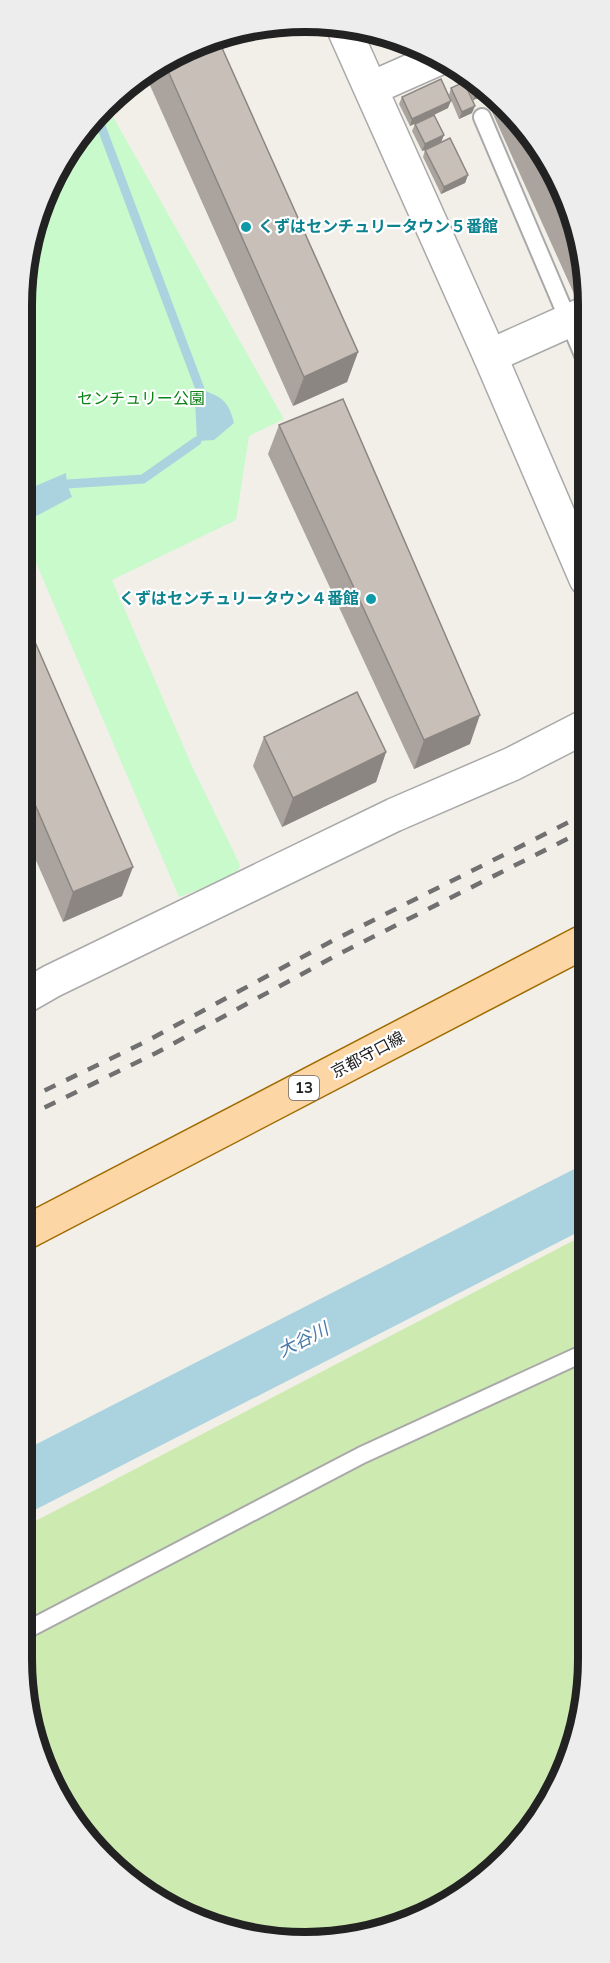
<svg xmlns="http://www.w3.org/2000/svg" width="610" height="1963" viewBox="0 0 610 1963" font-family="'Nunito Sans','Noto Sans JP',sans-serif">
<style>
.grass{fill:#cdebb0}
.park{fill:#c8facc}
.water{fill:#aad3df}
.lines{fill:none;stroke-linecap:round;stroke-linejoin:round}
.stream{stroke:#aad3df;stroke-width:9}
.river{stroke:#aad3df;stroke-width:58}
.lane-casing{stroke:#a9a9a9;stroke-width:20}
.street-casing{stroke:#a9a9a9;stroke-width:36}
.primary-casing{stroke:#a06b00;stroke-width:36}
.lane{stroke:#fff;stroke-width:16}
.street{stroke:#fff;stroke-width:33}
.primary{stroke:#fcd6a4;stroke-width:33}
.rail{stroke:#707070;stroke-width:4.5;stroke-dasharray:12 12;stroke-linecap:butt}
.wall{fill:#aba49e}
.shaded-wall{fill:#8b8681}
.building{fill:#c7bfb8;stroke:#8b8681;stroke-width:1.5}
.culture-dot{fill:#0f9aa8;stroke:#fff;stroke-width:2}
.labels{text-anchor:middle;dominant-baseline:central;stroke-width:4.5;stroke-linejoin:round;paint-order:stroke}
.shield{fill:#fff;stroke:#646464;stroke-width:1.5}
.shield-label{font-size:15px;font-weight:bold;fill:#222}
.culture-label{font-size:16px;font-weight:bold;fill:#0d838f;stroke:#fff;text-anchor:start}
.park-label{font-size:16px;fill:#0c8416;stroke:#fff}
.street-label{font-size:16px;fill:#222;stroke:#fff}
.water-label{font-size:18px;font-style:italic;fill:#4a7aab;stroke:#fff}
.rim{fill:none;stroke:#222;stroke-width:8}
</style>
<rect width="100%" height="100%" fill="#f2efe9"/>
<path class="grass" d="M 584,1235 L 583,1714 L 541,1815 L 478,1884 L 378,1932 L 268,1940 L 179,1913 L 92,1846 L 42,1766 L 21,1658 L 22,1528 Z"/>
<path class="park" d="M 108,108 L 284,419 L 249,436 L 236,520 L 112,580 L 191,764 L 240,865 L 236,876 L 179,897 L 25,537 L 27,249 L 69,147 Z"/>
<g class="water">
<path d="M 200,389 C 222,397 228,400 234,423 L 214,440 L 197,441 L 195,400 Z"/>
<path d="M 66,473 L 67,484 L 72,497 L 25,522 L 26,490 Z"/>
</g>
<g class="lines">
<g class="stream">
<path d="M 98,118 L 200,389"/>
<path d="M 67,484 L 143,479 L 197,441"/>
</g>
<path class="river" d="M 22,1484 L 585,1196"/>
<g class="lane-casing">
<g id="lane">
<path d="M 482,117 L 586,362"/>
<path d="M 21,1633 L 362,1455 L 584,1353"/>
</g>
</g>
<g class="street-casing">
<g id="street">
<path d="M 343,27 L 490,356 L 586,579"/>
<path d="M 372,88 L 442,57"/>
<path d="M 490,356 L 586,313"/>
<path d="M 24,997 L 52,981 L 394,815 L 512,764 L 586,726"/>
</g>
</g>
<g class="primary-casing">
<path id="primary" d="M 23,1234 L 585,941"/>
</g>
<use href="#lane" class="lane"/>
<use href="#street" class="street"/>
<use href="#primary" class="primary"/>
<g class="rail">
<path d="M 23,1101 L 145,1042 L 332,941 L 585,814"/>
<path d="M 23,1118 L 156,1053 L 339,954 L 585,830"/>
</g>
</g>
<g class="wall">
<path d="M 218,39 L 358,352 L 347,382 L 293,406 L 144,72 L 148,69 Z"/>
<path d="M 463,71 L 506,104 L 560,179 L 587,268 L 575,296 L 483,92 L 481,97 L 473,100 L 461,74 Z"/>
<path d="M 451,88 L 472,113 L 459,119 L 449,95 Z"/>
<path d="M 402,97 L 448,108 L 434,115 L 444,135 L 441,142 L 468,175 L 465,183 L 441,194 L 423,157 L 425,150 L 422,151 L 412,131 L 415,124 L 431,116 L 410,126 L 399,104 Z"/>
<path d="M 279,425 L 470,744 L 414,769 L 268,454 Z"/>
<path d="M 586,479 L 586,522 L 575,496 L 580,482 Z"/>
<path d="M 25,619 L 122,896 L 63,922 L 24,833 Z"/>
<path d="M 264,737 L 386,752 L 376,782 L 282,827 L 253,766 Z"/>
</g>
<g class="shaded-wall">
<path d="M 484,90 L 481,97 L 473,100 L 475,93 Z"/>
<path d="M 451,101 L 448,108 L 410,126 L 412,119 Z"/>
<path d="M 475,106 L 472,113 L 459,119 L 462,112 Z"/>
<path d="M 444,135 L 441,142 L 422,151 L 425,144 Z"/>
<path d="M 468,175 L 465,183 L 441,194 L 444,187 Z"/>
<path d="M 585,269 L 587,269 L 586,291 L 575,296 Z"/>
<path d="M 358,352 L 347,382 L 293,406 L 304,377 Z"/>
<path d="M 480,715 L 470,744 L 414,769 L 424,740 Z"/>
<path d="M 386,752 L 376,782 L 282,827 L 293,798 Z"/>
<path d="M 133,867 L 122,896 L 63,922 L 73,892 Z"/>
</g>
<g class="building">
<path d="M 218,39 L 358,352 L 304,377 L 164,62 Z"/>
<path d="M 467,75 L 482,86 L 484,90 L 475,93 Z"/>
<path d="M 441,79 L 451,101 L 412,119 L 402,97 Z"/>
<path d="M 464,82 L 475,106 L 462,112 L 451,88 Z"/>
<path d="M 434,115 L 444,135 L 425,144 L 415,124 Z"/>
<path d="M 517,120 L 560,179 L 587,269 L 585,269 Z"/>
<path d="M 450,138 L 468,175 L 444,187 L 425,150 Z"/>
<path d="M 343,399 L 480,715 L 424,740 L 279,425 Z"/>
<path d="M 586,479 L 586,496 L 580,482 Z"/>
<path d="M 25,619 L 133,867 L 73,892 L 24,779 Z"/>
<path d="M 357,692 L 386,752 L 293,798 L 264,737 Z"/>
</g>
<g class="culture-dot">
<circle cx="246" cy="227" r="6"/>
<circle cx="371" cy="599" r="6"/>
</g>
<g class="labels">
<rect class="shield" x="289" y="1076" width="30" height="24" rx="4.5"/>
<g class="shield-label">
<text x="304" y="1088">13</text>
</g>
<g class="culture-label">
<text x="258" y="227">くずはセンチュリータウン５番館</text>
<text x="359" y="599" text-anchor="end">くずはセンチュリータウン４番館</text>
</g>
<g class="park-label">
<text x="141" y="399">センチュリー公園</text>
</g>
<g class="street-label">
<text transform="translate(368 1055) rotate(-28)">京都守口線</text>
</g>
<g class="water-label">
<text transform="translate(303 1340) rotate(-27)">大谷川</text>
</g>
</g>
<path d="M0 0H610V1963H0ZM305 32H305A273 273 0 0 1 578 305V1659A273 273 0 0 1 305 1932H305A273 273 0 0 1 32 1659V305A273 273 0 0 1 305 32Z" fill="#ededed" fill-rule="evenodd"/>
<path class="rim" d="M305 32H305A273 273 0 0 1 578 305V1659A273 273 0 0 1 305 1932H305A273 273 0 0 1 32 1659V305A273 273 0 0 1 305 32Z"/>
</svg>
